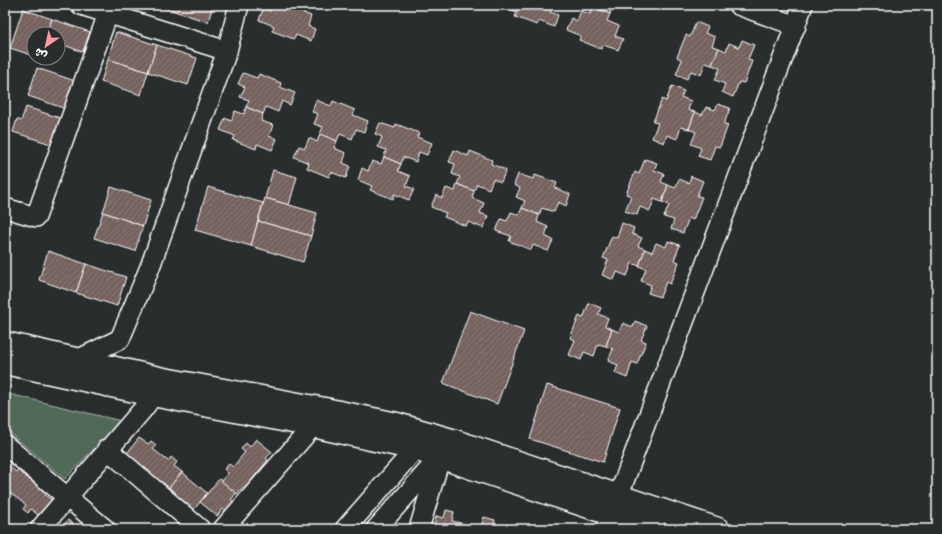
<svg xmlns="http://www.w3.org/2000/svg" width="942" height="534" viewBox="0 0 942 534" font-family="Delius,'Playpen Sans Arabic',sans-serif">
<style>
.green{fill:#516b59;stroke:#a8b5ac}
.building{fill:url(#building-hatch);stroke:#fff}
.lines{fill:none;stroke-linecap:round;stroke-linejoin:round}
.minor-casing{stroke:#fff;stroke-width:22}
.tertiary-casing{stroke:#fff;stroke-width:25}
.minor{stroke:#2a2d2e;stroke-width:19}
.tertiary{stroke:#2a2d2e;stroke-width:22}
</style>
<defs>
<pattern id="building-hatch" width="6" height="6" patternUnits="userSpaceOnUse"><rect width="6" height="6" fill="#75625e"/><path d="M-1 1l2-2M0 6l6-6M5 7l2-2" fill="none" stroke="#8a7a76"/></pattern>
</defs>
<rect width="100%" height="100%" fill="#2a2d2e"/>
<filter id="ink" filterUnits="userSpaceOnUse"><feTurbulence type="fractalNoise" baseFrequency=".025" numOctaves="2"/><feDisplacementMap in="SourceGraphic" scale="8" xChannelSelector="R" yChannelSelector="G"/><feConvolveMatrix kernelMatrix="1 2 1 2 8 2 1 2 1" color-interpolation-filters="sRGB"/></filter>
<g filter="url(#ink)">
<path class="green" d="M 5,393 L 121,421 L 65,479 L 5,429 Z"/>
<g class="building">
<path d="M 155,5 L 170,5 L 168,9 Z"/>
<path d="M 170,5 L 213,5 L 208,22 L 168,9 Z"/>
<path d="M 272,5 L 302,5 L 299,11 L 311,16 L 308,26 L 315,29 L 311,41 L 296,35 L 294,39 L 272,31 L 274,26 L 259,20 L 263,9 L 270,11 Z"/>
<path d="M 502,5 L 553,5 L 550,12 L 558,15 L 554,27 L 539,21 L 537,25 L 515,17 L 517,12 L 502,6 Z"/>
<path d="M 593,5 L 627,5 L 624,12 L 612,7 L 610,14 L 592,7 Z"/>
<path d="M 592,7 L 610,14 L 607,21 L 619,26 L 615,36 L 623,39 L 618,50 L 603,45 L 601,49 L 579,40 L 581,36 L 566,30 L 571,18 L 577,21 L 581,11 L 590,14 Z"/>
<path d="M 23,9 L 52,19 L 47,34 L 34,34 L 34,56 L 10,48 Z"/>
<path d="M 52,19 L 90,32 L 83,52 L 58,43 L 58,34 L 47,34 Z"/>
<path d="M 696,22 L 708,27 L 705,33 L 715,37 L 712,46 L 719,48 L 712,65 L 705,63 L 701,75 L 691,71 L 687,79 L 676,74 L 682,60 L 677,57 L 686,35 L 690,37 Z"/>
<path d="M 116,32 L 157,45 L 148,72 L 108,59 Z"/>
<path d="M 742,40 L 754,45 L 748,59 L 752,61 L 744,83 L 739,82 L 733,97 L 722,92 L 725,84 L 715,80 L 720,68 L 712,65 L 719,48 L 726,51 L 729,43 L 739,47 Z"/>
<path d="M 157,45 L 197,58 L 188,85 L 148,72 Z"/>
<path d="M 108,59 L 148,72 L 141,95 L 101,82 Z"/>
<path d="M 37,68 L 75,81 L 66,109 L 28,96 Z"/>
<path d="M 243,73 L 257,78 L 259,74 L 281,83 L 280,87 L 295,93 L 290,105 L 282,101 L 278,112 L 266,107 L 263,114 L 246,107 L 249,100 L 240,97 L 245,87 L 238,84 Z"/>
<path d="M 672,86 L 684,91 L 681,97 L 691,101 L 688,110 L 695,112 L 689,129 L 681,127 L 677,139 L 667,135 L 664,143 L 652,138 L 658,123 L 653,122 L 662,99 L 666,101 Z"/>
<path d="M 316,100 L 331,106 L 333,101 L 355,110 L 353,115 L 368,121 L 364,132 L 356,129 L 352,139 L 340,134 L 337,141 L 320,134 L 323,127 L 314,124 L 318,114 L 312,112 Z"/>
<path d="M 718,104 L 730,108 L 724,124 L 728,125 L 720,147 L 715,146 L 710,160 L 698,156 L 701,148 L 691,144 L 696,132 L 689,129 L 695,112 L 702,115 L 706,107 L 715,110 Z"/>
<path d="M 26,107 L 63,119 L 54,145 L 13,132 L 17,119 L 21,121 Z"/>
<path d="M 246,107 L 263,114 L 261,121 L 273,125 L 269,136 L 277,139 L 272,150 L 257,144 L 256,149 L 233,140 L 235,136 L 220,130 L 225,118 L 231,121 L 235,111 L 244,114 Z"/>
<path d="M 380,123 L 395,128 L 396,124 L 419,133 L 417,137 L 432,143 L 427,155 L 419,152 L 416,162 L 403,157 L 401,164 L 384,157 L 386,150 L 378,147 L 382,137 L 375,134 Z"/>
<path d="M 320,134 L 337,141 L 334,148 L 346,153 L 343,163 L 350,166 L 346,178 L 331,172 L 329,177 L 307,168 L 309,163 L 294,157 L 299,146 L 305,148 L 309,138 L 317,142 Z"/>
<path d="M 454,150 L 468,156 L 470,151 L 492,160 L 491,164 L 506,170 L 501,182 L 493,179 L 489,189 L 477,184 L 474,191 L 457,184 L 460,177 L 452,174 L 455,164 L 449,162 Z"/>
<path d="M 384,157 L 401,164 L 398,171 L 410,176 L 406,186 L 414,189 L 409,200 L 394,194 L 393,199 L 370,190 L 372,186 L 358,180 L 362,168 L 368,171 L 372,161 L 381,164 Z"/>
<path d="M 645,159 L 657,163 L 654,170 L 664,174 L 661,182 L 668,185 L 662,202 L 654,199 L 650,211 L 640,207 L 637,215 L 625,211 L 631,196 L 626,194 L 635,172 L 639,174 Z"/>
<path d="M 273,170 L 297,177 L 289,205 L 265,198 Z"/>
<path d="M 518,174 L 533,179 L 535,175 L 557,183 L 555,188 L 570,194 L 566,206 L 558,202 L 554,212 L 542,208 L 539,215 L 522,208 L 525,201 L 516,197 L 520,188 L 514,185 Z"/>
<path d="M 691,176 L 703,181 L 697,196 L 702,197 L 693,220 L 689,218 L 683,233 L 671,229 L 674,220 L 664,217 L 669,205 L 662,202 L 668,185 L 675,188 L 679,179 L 689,183 Z"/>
<path d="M 457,184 L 474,191 L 472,198 L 484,203 L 480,213 L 488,216 L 483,228 L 468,222 L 466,226 L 444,217 L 446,213 L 431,207 L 436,195 L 442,198 L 446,188 L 455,191 Z"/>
<path d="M 111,187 L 151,200 L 143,226 L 103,212 Z"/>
<path d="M 208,187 L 263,203 L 251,246 L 195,230 Z"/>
<path d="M 265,198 L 317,213 L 311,236 L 258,221 Z"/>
<path d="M 522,208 L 539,215 L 537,222 L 548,227 L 545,236 L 553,240 L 548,251 L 533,245 L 531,250 L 509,241 L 511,236 L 496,231 L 501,219 L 507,221 L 511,212 L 519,215 Z"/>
<path d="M 103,212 L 143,226 L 135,251 L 94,238 Z"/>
<path d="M 258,221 L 311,236 L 303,262 L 251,246 Z"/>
<path d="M 622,223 L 634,228 L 632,234 L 642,238 L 638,246 L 645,249 L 639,266 L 632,263 L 627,276 L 617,272 L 614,280 L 602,275 L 608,260 L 603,258 L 612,236 L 617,238 Z"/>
<path d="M 668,241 L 680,245 L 674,260 L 679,262 L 670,284 L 666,282 L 660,297 L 648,293 L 651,285 L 641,281 L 646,269 L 639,266 L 645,249 L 652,252 L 656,243 L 666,247 Z"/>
<path d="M 48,251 L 86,264 L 76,293 L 39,280 Z"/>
<path d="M 86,264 L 126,277 L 117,306 L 76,293 Z"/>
<path d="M 589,303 L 601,308 L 598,314 L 608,318 L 605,326 L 612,329 L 606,346 L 598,344 L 594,356 L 584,352 L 581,360 L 569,355 L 575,340 L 570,338 L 579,316 L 583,318 Z"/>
<path d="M 470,311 L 524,331 L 497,404 L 443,383 Z"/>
<path d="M 635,321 L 647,326 L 641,340 L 646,342 L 637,364 L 632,362 L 627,378 L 615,373 L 618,365 L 608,361 L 613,349 L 606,346 L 612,329 L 619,332 L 623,323 L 633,327 Z"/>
<path d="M 547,385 L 620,408 L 603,462 L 530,439 Z"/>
<path d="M 139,438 L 148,444 L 151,441 L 156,445 L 153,449 L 168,461 L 171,457 L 177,462 L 174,466 L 182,472 L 169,488 L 162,482 L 161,484 L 132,461 L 134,459 L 127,453 Z"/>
<path d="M 256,439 L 272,452 L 266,458 L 268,460 L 245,488 L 243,487 L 237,494 L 221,481 L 228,473 L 224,469 L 229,464 L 233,467 L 245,452 L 241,449 L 246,443 L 250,447 Z"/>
<path d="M 9,466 L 16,472 L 18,470 L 46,493 L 45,495 L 52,500 L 39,516 L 31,509 L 28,513 L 23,509 L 26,505 L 10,493 L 7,497 L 5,495 L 5,472 Z"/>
<path d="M 182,472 L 207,493 L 192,512 L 173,496 L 176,493 L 169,488 Z"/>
<path d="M 219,479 L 236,493 L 231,500 L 234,502 L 226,512 L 223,509 L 217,516 L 200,502 Z"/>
<path d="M 446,510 L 454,512 L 452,521 L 481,528 L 484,517 L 495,520 L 493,529 L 434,529 L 436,516 L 444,518 Z"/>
<path d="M 68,520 L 79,529 L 60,529 Z"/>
</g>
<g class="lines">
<g class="minor-casing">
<g id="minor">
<path d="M 81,5 L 227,51"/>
<path d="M 738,5 L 796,26"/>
<path d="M 5,208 L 36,217 L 111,5"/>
<path d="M 79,359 L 120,339 L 150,267 L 227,51 L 239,5"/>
<path d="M 5,445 L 105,529"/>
<path d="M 107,449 L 200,529"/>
<path d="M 40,529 L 144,408 L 153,395 L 157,383"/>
<path d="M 223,529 L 313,426 L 321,415"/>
<path d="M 345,529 L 424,439"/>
<path d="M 376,529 L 440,457 L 448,446"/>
<path d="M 419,529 L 439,462"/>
<path d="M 606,529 L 803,5"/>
</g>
</g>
<g class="tertiary-casing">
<g id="tertiary">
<path d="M 5,343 L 159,378 L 325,409 L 397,424 L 452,440 L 718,529"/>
<path d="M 5,363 L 153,395 L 313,426 L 415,449 L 655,529"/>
</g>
</g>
<use href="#minor" class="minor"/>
<use href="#tertiary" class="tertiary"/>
</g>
</g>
<rect width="942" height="534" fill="none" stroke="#2a2d2e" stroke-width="20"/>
<rect x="10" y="10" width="922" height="514" fill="none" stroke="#fff" stroke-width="1.5" filter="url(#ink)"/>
<g transform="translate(46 46) rotate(214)"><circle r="19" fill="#2a2d2e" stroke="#7f8182"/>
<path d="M0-3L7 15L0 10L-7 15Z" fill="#ff9aa2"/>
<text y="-6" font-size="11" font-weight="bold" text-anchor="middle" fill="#ffffff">ش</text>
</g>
</svg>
